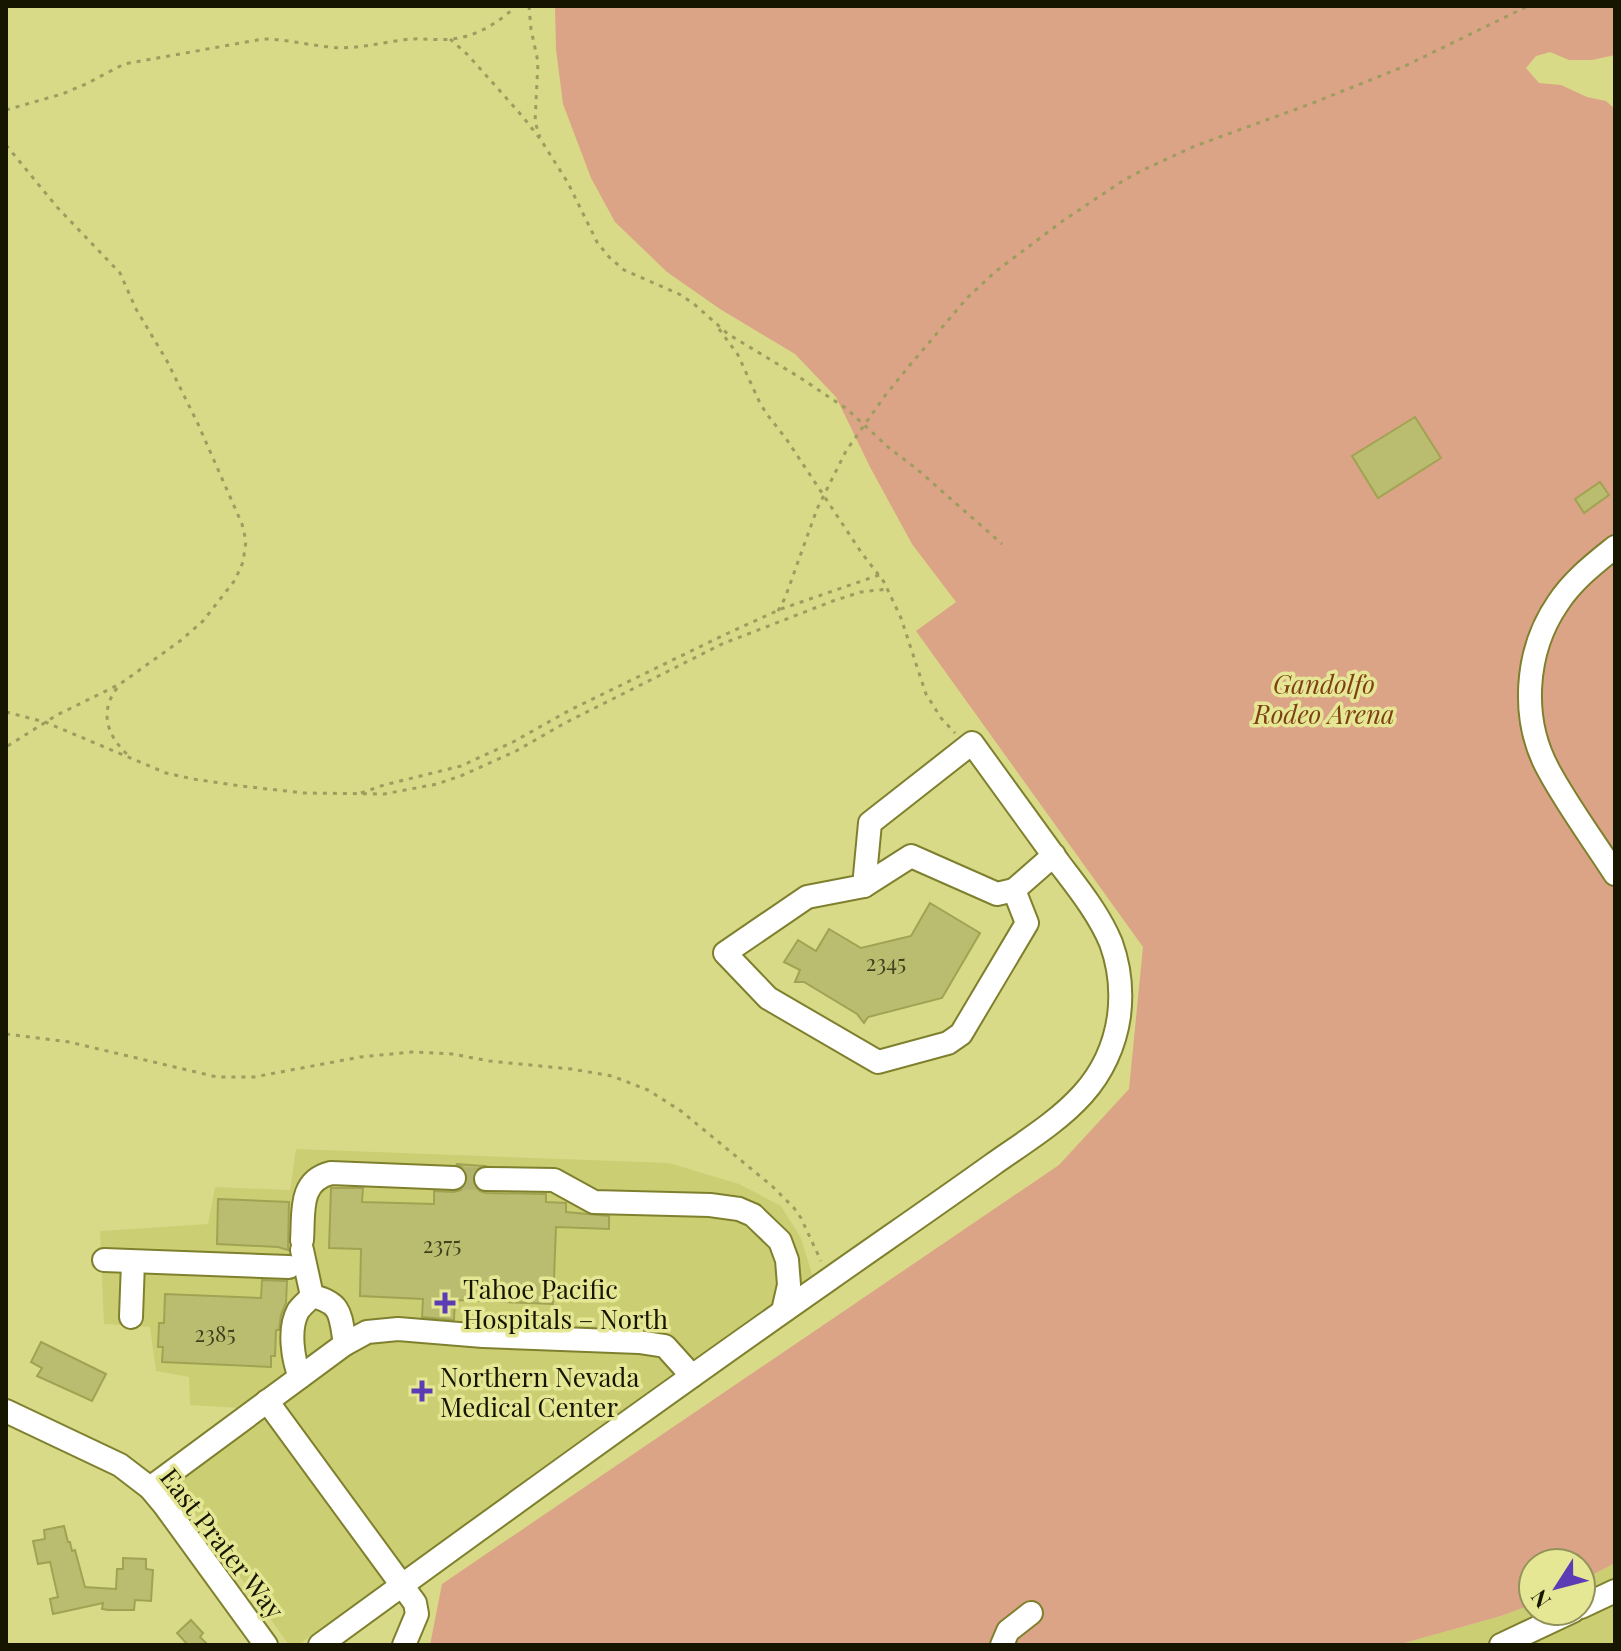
<svg xmlns="http://www.w3.org/2000/svg" width="1621" height="1651" viewBox="0 0 1621 1651" font-family="'Playfair Display',serif">
<style>
.built{fill:#ccce74}
.green{fill:#dca486}
.building{fill:#babc70;stroke:#a1a352;stroke-width:2}
.lines{fill:none;stroke-linecap:round;stroke-linejoin:round}
.minor-tunnel{stroke:#b1b36d;stroke-width:22;stroke-dasharray:22 11;stroke-linecap:butt}
.minor-casing{stroke:#7f802e;stroke-width:26}
.path{stroke:#9c9d5e;stroke-width:3;stroke-dasharray:4 6;stroke-linecap:butt}
.minor{stroke:#fff;stroke-width:22}
.poi-dot{fill:#5c3bb4;stroke:#e5e795;stroke-width:3}
.labels{text-anchor:middle;dominant-baseline:central;stroke-width:7;stroke-linejoin:round;paint-order:stroke}
.number-label{font-size:22px;fill:#3f401c}
.park-label{font-size:26px;font-style:italic;fill:#7f3f15;stroke:#e5e795}
.poi-label{font-size:26px;fill:#161600;stroke:#e5e795;text-anchor:start}
.street-label{font-size:26px;fill:#161600;stroke:#e5e795}
</style>
<rect width="100%" height="100%" fill="#d8da88"/>
<g class="built">
<path d="M 296,1149 L 669,1163 L 739,1184 L 781,1206 L 801,1238 L 813,1277 L 298,1645 L 289,1645 L 162,1468 L 239,1408 L 190,1405 L 189,1377 L 156,1371 L 150,1327 L 104,1324 L 100,1231 L 208,1224 L 215,1187 L 290,1190 Z"/>
<path d="M 1615,1563 L 1615,1645 L 1397,1645 L 1501,1616 L 1533,1604 L 1533,1611 L 1581,1611 L 1581,1581 Z"/>
</g>
<path class="green" d="M 555,6 L 1615,6 L 1615,55 L 1592,60 L 1569,60 L 1550,52 L 1536,56 L 1526,68 L 1539,83 L 1561,85 L 1587,97 L 1606,101 L 1615,109 L 1615,1563 L 1581,1581 L 1581,1563 L 1533,1563 L 1533,1604 L 1501,1616 L 1397,1645 L 430,1645 L 442,1584 L 1059,1165 L 1129,1089 L 1143,947 L 916,631 L 956,602 L 912,544 L 870,467 L 836,397 L 795,354 L 720,309 L 667,272 L 615,222 L 591,178 L 563,104 L 556,49 Z"/>
<g class="building">
<path d="M 1415,417 L 1441,458 L 1378,498 L 1352,456 Z"/>
<path d="M 1600,482 L 1609,495 L 1584,513 L 1575,499 Z"/>
<path d="M 930,903 L 980,933 L 942,998 L 868,1017 L 864,1023 L 857,1014 L 804,982 L 795,982 L 800,970 L 784,962 L 798,940 L 816,951 L 829,929 L 861,948 L 911,936 Z"/>
<path d="M 456,1164 L 484,1166 L 474,1171 L 472,1178 L 473,1185 L 480,1191 L 486,1193 L 546,1194 L 546,1202 L 566,1203 L 566,1212 L 609,1216 L 609,1229 L 556,1227 L 553,1304 L 455,1300 L 454,1320 L 422,1317 L 423,1299 L 360,1296 L 361,1249 L 329,1248 L 331,1188 L 363,1188 L 362,1202 L 434,1204 L 434,1191 L 454,1192 L 461,1190 L 466,1185 L 468,1179 L 467,1172 L 462,1167 Z"/>
<path d="M 218,1199 L 289,1202 L 288,1250 L 278,1247 L 217,1244 Z"/>
<path d="M 262,1280 L 287,1281 L 286,1303 L 281,1315 L 279,1330 L 276,1330 L 275,1356 L 271,1356 L 271,1367 L 162,1362 L 163,1347 L 158,1347 L 159,1323 L 164,1323 L 165,1294 L 261,1298 Z"/>
<path d="M 41,1342 L 106,1374 L 92,1401 L 37,1376 L 42,1368 L 31,1362 Z"/>
<path d="M 64,1526 L 68,1542 L 70,1542 L 72,1551 L 75,1550 L 85,1587 L 116,1589 L 117,1569 L 123,1569 L 123,1558 L 146,1559 L 146,1569 L 153,1570 L 151,1601 L 135,1600 L 134,1610 L 108,1610 L 102,1609 L 103,1603 L 53,1614 L 50,1599 L 58,1597 L 50,1562 L 38,1564 L 33,1541 L 45,1539 L 44,1530 Z"/>
<path d="M 191,1620 L 203,1633 L 200,1637 L 208,1645 L 188,1645 L 177,1633 Z"/>
</g>
<g class="lines">
<path class="minor-tunnel" d="M 454,1178 L 486,1179"/>
<g class="minor-casing">
<g id="minor">
<path d="M 1615,547 C 1594,564 1573,580 1558,603 C 1525,651 1520,719 1549,771 C 1568,806 1593,840 1615,874"/>
<path d="M 864,886 L 911,856 L 997,894 L 1014,890"/>
<path d="M 486,1179 L 554,1180 L 594,1202 L 710,1205 L 739,1209 L 753,1215 L 780,1241 L 787,1260 L 789,1285 L 783,1311"/>
<path d="M 302,1240 C 304,1213 298,1181 331,1173 L 454,1178"/>
<path d="M 104,1260 L 289,1267"/>
<path d="M 312,1296 C 343,1303 340,1316 345,1344"/>
<path d="M 131,1317 L 133,1262"/>
<path d="M 300,1377 C 293,1360 288,1329 298,1311 C 301,1306 308,1301 312,1296 L 302,1250"/>
<path d="M 267,1401 L 415,1603 L 417,1614 L 404,1645"/>
<path d="M 6,1411 L 120,1465 L 150,1488 L 165,1506 L 266,1645"/>
<path d="M 150,1488 L 345,1344 L 367,1332 L 398,1329 L 483,1336 L 639,1342 L 665,1346 L 692,1376"/>
<path d="M 1581,1607 L 1615,1591"/>
<path d="M 320,1645 C 490,1521 659,1398 831,1278 C 885,1240 939,1203 992,1165 C 1023,1143 1058,1122 1083,1094 C 1102,1073 1115,1045 1119,1016 C 1122,992 1119,965 1111,943 C 1099,914 1078,888 1059,863 C 1030,823 1001,783 972,743 L 870,823 L 864,886 L 807,897 L 725,953 L 768,998 L 878,1062 L 948,1043 L 961,1034 L 1027,923 L 1014,890 L 1054,855"/>
<path d="M 1002,1645 L 1008,1631 L 1031,1613"/>
<path d="M 1501,1645 L 1573,1611"/>
</g>
</g>
<g class="path">
<path d="M 529,6 L 531,29 L 538,62 L 535,122 L 540,137"/>
<path d="M 450,39 L 468,55 L 523,117 L 541,140 L 568,183 L 597,242 L 609,257 L 624,270 L 679,294 L 694,304 L 728,334 L 799,377 L 847,409 L 888,447 L 918,470 L 1002,544"/>
<path d="M 6,110 L 62,94 L 86,84 L 124,64 L 263,39 C 286,39 307,45 330,47 C 355,50 378,43 403,40 C 419,37 435,41 452,39 C 475,37 500,22 516,6"/>
<path d="M 6,145 L 57,207 L 120,273 L 136,309 L 167,361 L 198,424 L 242,524 L 246,541 L 243,562 L 235,580 L 203,621 L 180,641 L 120,684 L 57,715 L 6,747"/>
<path d="M 719,329 L 738,355 L 759,401 L 766,413 L 787,440 L 861,552 L 884,582 L 901,618 L 926,694 L 941,718 L 955,733"/>
<path d="M 778,611 L 785,598 L 817,509 L 846,451 L 884,397 L 910,365 L 967,298 L 995,272 L 1064,220 L 1124,180 L 1143,170 L 1195,146 L 1313,103 L 1405,66 L 1528,6"/>
<path d="M 117,688 C 99,712 107,736 128,755"/>
<path d="M 6,712 L 45,722 L 166,773 L 193,779 L 241,786 L 304,793 L 384,794 L 437,784 L 463,775 L 516,751 L 565,723 L 722,644 L 833,601 L 861,592 L 888,589"/>
<path d="M 361,793 L 384,785 L 461,766 L 513,742 L 570,710 L 724,635 L 781,609 L 879,575"/>
<path d="M 6,1034 L 69,1042 L 217,1077 L 254,1077 L 360,1057 L 412,1052 L 452,1054 L 489,1061 L 571,1069 L 612,1076 L 648,1090 L 681,1111 L 772,1186 L 794,1208 L 801,1218 L 821,1261"/>
</g>
<use href="#minor" class="minor"/>
</g>
<g class="poi-dot">
<path d="M441 1291h8v8h8v8h-8v8h-8v-8h-8v-8h8z"/>
<path d="M418 1379h8v8h8v8h-8v8h-8v-8h-8v-8h8z"/>
</g>
<g class="labels">
<g class="number-label">
<text x="886" y="962">2345</text>
<text x="442" y="1244">2375</text>
<text x="215" y="1333">2385</text>
</g>
<g class="park-label">
<text x="1324" y="683">Gandolfo<tspan x="1324" dy="30">Rodeo Arena</tspan></text>
</g>
<g class="poi-label">
<text x="463" y="1288">Tahoe Pacific<tspan x="463" dy="30">Hospitals – North</tspan></text>
<text x="440" y="1376">Northern Nevada<tspan x="440" dy="30">Medical Center</tspan></text>
</g>
<g class="street-label">
<text transform="translate(223 1543) rotate(52)">East Prater Way</text>
</g>
</g>
<rect width="1621" height="1651" fill="none" stroke="#161600" stroke-width="16"/>
<g transform="translate(1557 1587) rotate(234)"><circle r="38" fill="#e5e795" stroke="#929359" stroke-width="2"/>
<path d="M0-6L14 30L0 20L-14 30Z" fill="#5c3bb4"/>
<text y="-12" font-size="22" font-weight="bold" text-anchor="middle" fill="#161600">N</text>
</g>
</svg>
